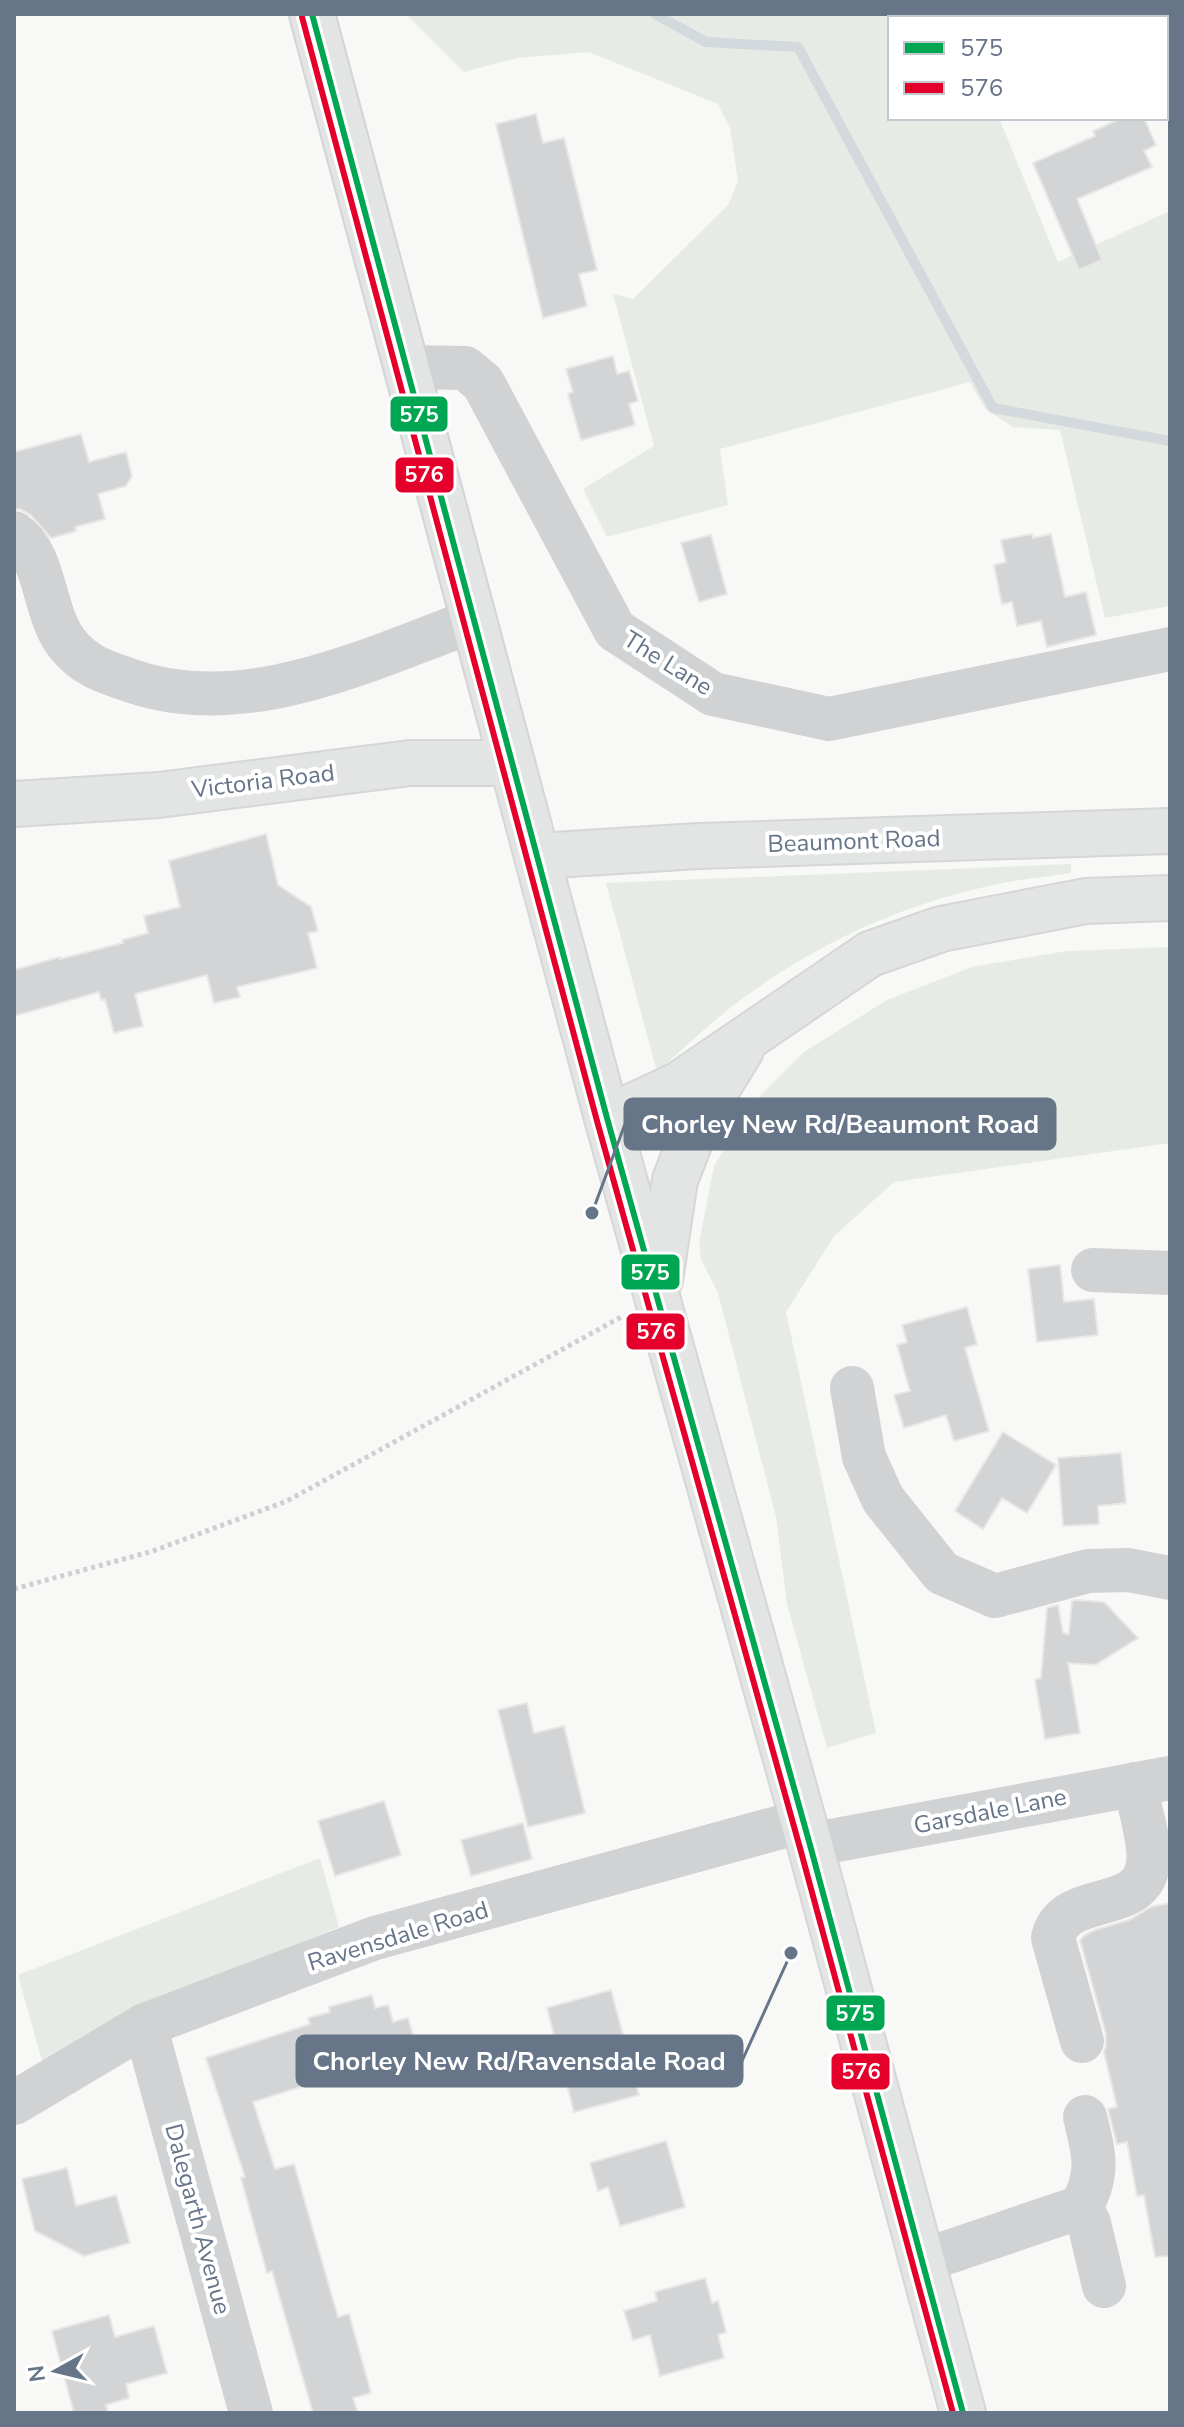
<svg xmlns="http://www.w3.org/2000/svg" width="1184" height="2427" viewBox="0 0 1184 2427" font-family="'Nunito Sans',sans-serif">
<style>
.green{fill:#e7ebe5}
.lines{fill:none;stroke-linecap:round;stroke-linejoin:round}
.stream{stroke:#d3d9dd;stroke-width:10}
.building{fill:#d3d4d5;stroke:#e7e7e6;stroke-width:2}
.major-casing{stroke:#d3d4d6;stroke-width:48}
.highway-casing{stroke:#d5d6d6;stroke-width:48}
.path{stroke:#cfcfd0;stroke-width:5;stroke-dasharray:4 4;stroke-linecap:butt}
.minor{stroke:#d1d2d3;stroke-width:44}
.major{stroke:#e3e4e4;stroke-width:44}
.highway{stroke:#e3e4e4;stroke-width:44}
.bus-1-casing{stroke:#fff;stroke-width:12}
.bus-2-casing{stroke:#fff;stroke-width:12}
.bus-1{stroke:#00a651;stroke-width:6}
.bus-2{stroke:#e4002b;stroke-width:6}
.labels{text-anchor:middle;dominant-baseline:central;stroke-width:8;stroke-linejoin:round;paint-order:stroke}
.street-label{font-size:24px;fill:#667588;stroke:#fff}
.leader{fill:none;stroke:#667588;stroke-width:3}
.callout-dot{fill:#667588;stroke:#fff;stroke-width:3}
.callout{fill:#667588;stroke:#667588;stroke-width:3}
.callout-label{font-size:26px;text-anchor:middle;font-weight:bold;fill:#fff}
.line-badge{stroke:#fff;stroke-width:3}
.badge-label{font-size:22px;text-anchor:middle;font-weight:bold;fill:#fff}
</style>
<rect width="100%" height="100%" fill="#f8f8f7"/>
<g class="green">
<path d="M 406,14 L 965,14 L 966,18 L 890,18 L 890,118 L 999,118 L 1058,262 L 1170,211 L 1170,606 L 1105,618 L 1060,430 L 1013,427 L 985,409 L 970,382 L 720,449 L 728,505 L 607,537 L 583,489 L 654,446 L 613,294 L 633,299 L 728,205 L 738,181 L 730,128 L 718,104 L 589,52 L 517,58 L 464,72 Z"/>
<path d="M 1071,864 L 1071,873 C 1047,877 1022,879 999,884 C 903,903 813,945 735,1004 C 708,1025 683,1049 657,1072 L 606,883 Z"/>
<path d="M 1170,947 L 1170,1143 L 894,1182 L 834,1236 L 786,1312 L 876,1733 L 827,1748 L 787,1604 L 776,1517 L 718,1293 L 701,1259 L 699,1243 L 714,1166 L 747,1109 L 804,1052 L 887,1000 L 972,967 L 1067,951 Z"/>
<path d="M 320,1858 L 339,1927 L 154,2003 L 42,2061 L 18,1975 Z"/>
</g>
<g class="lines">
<path class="stream" d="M 655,14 L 706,42 L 798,47 L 993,408 L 1170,441"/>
</g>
<g class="building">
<path d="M 536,114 L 543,143 L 564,138 L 597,270 L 579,274 L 587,306 L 543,318 L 496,124 Z"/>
<path d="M 1122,118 L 1144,118 L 1156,145 L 1144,151 L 1152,167 L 1077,199 L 1102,260 L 1079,270 L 1033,163 L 1095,136 L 1093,131 Z"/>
<path d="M 613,356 L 617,374 L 629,371 L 638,401 L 629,404 L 635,425 L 581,440 L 568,394 L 573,392 L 566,369 Z"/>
<path d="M 81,434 L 89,462 L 126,452 L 132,476 L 126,486 L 98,494 L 105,519 L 75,527 L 76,531 L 51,538 L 31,515 L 20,509 L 14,509 L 14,452 Z"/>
<path d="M 1032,534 L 1033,538 L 1051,534 L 1065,597 L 1086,592 L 1096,635 L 1047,647 L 1041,621 L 1017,626 L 1012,602 L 1002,604 L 994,565 L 1006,562 L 1001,540 Z"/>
<path d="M 711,535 L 727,594 L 699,602 L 681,543 Z"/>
<path d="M 266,834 L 278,885 L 311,907 L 318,931 L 308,933 L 317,968 L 237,987 L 240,997 L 214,1003 L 207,975 L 135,994 L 143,1026 L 114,1033 L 105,999 L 101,1000 L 99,992 L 14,1016 L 14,970 L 60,957 L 60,959 L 123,943 L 122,940 L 148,933 L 144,916 L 180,907 L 169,861 Z"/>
<path d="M 1060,1265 L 1064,1302 L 1094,1299 L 1098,1335 L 1037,1342 L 1028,1269 Z"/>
<path d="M 967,1307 L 977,1344 L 965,1348 L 989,1431 L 954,1441 L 946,1415 L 904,1428 L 894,1395 L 910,1391 L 897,1345 L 907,1342 L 902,1325 Z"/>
<path d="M 1003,1432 L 1056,1465 L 1027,1513 L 1002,1498 L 983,1529 L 955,1511 Z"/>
<path d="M 1121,1453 L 1126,1503 L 1098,1506 L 1099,1524 L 1063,1526 L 1058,1458 Z"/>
<path d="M 1076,1600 L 1104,1602 L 1138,1638 L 1095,1665 L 1068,1663 L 1080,1733 L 1045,1739 L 1035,1680 L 1041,1678 L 1047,1608 L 1058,1605 L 1063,1633 L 1069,1634 L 1072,1601 Z"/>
<path d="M 527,1703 L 534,1733 L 564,1726 L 585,1813 L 528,1827 L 498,1710 Z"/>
<path d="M 384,1801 L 401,1855 L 335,1876 L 318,1821 Z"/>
<path d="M 523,1823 L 532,1859 L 471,1876 L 461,1840 Z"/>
<path d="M 1170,1903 L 1170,2256 L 1155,2257 L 1144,2195 L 1137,2196 L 1127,2142 L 1117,2144 L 1108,2109 L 1117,2107 L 1104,2052 L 1106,2046 L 1106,2034 L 1080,1940 L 1085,1935 L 1095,1930 L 1129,1920 L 1151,1907 Z"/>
<path d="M 611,1990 L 639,2095 L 574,2112 L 547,2008 Z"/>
<path d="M 372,1995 L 375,2008 L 388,2005 L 393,2022 L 408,2018 L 417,2049 L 327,2074 L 328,2078 L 253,2102 L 275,2169 L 294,2164 L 338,2317 L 349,2314 L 371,2393 L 353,2398 L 358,2413 L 313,2413 L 272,2271 L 267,2273 L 241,2178 L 245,2177 L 206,2058 L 310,2024 L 308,2018 L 330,2012 L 329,2007 Z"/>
<path d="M 666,2141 L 685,2207 L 620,2226 L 608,2187 L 598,2191 L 590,2163 Z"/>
<path d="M 67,2168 L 76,2206 L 116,2195 L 130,2243 L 84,2256 L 35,2231 L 22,2179 Z"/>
<path d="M 705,2278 L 712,2303 L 718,2301 L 726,2332 L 718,2335 L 724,2358 L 660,2376 L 650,2335 L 633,2340 L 624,2311 L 657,2301 L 655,2292 Z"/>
<path d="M 109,2315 L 115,2337 L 154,2326 L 167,2373 L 126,2384 L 129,2398 L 106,2405 L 108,2413 L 74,2413 L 52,2331 Z"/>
</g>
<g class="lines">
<g class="major-casing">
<path id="major" d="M 312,14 L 512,763"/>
</g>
<g class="highway-casing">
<g id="highway">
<path d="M 14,804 L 159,795 L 410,763 L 512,763 L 607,1118 L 810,1845 L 963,2413"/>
<path d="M 538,856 L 698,846 L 1170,831"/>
<path d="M 607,1118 L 678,1085 L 870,954 L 941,929 L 1086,901 L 1170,898"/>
<path d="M 660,1280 L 675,1180 L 699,1118 L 741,1050"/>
</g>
</g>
<path class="path" d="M 14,1589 L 153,1551 L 287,1501 L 623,1316"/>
<g class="minor">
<path d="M 406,367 L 465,368 L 483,383 L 615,630 L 713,694 L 829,719 L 1170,649"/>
<path d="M 14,533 C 48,556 42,615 69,646 C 86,666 103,671 126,679 C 242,722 365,660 473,621"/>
<path d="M 1093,1270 L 1170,1273"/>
<path d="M 852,1388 L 864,1457 L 883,1499 L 942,1573 L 995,1596 L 1088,1571 L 1128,1570 L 1170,1578"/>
<path d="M 810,1845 L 1170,1778"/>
<path d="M 145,2025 L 251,2413"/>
<path d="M 1082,2041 L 1053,1938 C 1064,1889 1142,1916 1148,1864 C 1151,1841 1139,1807 1135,1784"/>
<path d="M 14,2103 L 145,2025 L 375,1938 L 803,1821"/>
<path d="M 1081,2207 C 1100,2173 1094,2153 1085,2117"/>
<path d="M 922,2261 L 1081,2207 L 1089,2223 L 1104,2286"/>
</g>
<use href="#major" class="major"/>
<use href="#highway" class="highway"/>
<g class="bus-1-casing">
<path id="bus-1" d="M 312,14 L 607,1118 L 810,1845 L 963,2413"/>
</g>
<g class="bus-2-casing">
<path id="bus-2" d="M 302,17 L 597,1121 L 800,1848 L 953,2413"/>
</g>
<use href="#bus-1" class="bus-1"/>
<use href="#bus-2" class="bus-2"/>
</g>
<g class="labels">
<g class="street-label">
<text transform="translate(668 663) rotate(32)">The Lane</text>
<text transform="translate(263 781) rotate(-7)">Victoria Road</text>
<text transform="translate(854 841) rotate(-2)">Beaumont Road</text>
<text transform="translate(990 1811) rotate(-11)">Garsdale Lane</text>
<text transform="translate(398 1936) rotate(-17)">Ravensdale Road</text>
<text transform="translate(198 2219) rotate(75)">Dalegarth Avenue</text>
</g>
</g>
<path class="leader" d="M592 1213L625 1124M791 1953L742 2061"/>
<g class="callout-dot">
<circle cx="592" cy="1213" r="8"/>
<circle cx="791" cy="1953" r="8"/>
</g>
<g class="callout">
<rect x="625" y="1099" width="430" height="50" rx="8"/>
<rect x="297" y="2036" width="445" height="50" rx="8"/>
</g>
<g class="callout-label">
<text x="840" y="1133">Chorley New Rd/Beaumont Road</text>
<text x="519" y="2070">Chorley New Rd/Ravensdale Road</text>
</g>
<g class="line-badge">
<rect x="389" y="395" width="60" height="38" rx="8" fill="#00a651"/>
<rect x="394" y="456" width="61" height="38" rx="8" fill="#e4002b"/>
<rect x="620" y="1253" width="61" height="38" rx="8" fill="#00a651"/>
<rect x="625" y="1312" width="61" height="39" rx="8" fill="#e4002b"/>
<rect x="825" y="1994" width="61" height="38" rx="8" fill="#00a651"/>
<rect x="830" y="2052" width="61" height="39" rx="8" fill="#e4002b"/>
</g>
<g class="badge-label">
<text x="419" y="422">575</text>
<text x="424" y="482">576</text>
<text x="650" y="1280">575</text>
<text x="656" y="1339">576</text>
<text x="855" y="2021">575</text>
<text x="861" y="2079">576</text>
</g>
<rect width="1184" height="2427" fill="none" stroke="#667588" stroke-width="32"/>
<rect x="888" y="16" width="280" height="104" fill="#ffffff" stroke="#c2c8cf" stroke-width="2"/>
<rect x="904" y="42" width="40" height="12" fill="#00a651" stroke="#c2c8cf" stroke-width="2"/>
<text x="960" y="56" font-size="24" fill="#667588">575</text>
<rect x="904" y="82" width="40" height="12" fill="#e4002b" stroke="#c2c8cf" stroke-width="2"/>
<text x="960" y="96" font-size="24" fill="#667588">576</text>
<g transform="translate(56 2371) rotate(262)" stroke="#ffffff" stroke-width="6" paint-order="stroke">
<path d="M0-6L14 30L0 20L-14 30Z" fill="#667588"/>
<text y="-12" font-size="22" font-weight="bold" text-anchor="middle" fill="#667588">N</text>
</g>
</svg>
